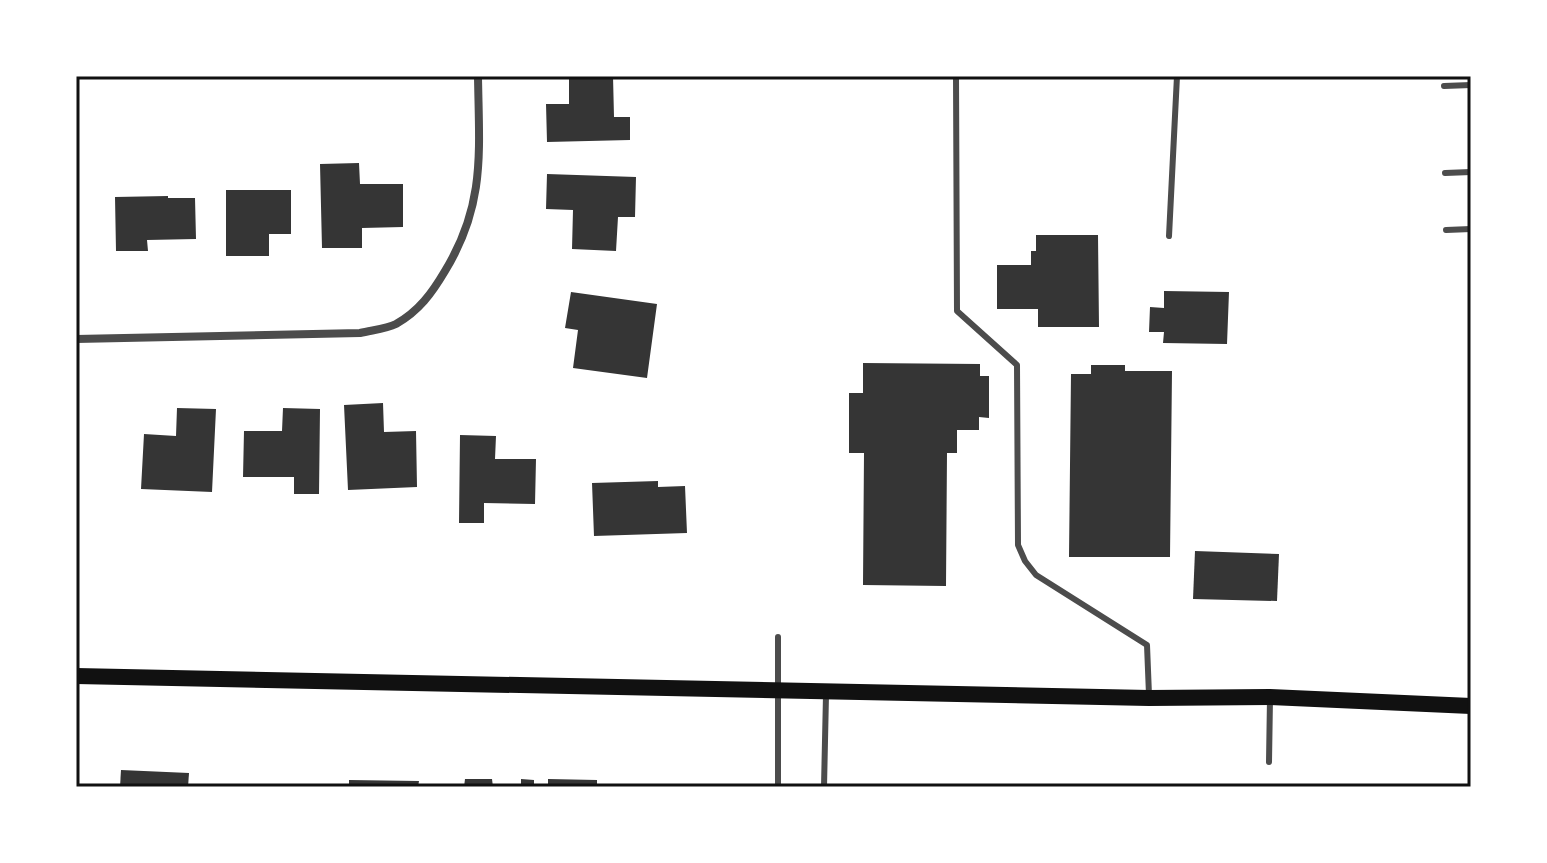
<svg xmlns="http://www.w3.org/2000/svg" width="1547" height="863" viewBox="0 0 1547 863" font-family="'DM Sans',sans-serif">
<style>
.building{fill:#353535}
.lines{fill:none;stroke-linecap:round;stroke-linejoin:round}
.service{stroke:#4c4c4c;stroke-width:6}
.minor{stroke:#4c4c4c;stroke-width:8}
.secondary{stroke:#111;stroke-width:16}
.neatline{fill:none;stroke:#111;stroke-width:3}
</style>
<rect width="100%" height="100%" fill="#fff"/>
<g class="building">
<rect x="333" y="76" width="68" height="3"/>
<path d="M 569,76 L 613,76 L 614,117 L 630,117 L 630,140 L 547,142 L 546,104 L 569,104 Z"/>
<path d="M 359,163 L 360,184 L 403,184 L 403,227 L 362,228 L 362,248 L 322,248 L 320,164 Z"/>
<path d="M 547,174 L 636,177 L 635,217 L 618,217 L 616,251 L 572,249 L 573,210 L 546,209 Z"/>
<path d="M 226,190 L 291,190 L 291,234 L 269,234 L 269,256 L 226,256 Z"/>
<path d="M 168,196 L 168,198 L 195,198 L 196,239 L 147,240 L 148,251 L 116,251 L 115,197 Z"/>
<path d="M 1036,235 L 1098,235 L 1099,327 L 1038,327 L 1038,309 L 997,309 L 997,265 L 1031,265 L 1031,251 L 1036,251 Z"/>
<path d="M 1164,291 L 1229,292 L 1227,344 L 1163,343 L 1164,332 L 1149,332 L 1150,307 L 1164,308 Z"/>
<path d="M 571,292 L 657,304 L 647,378 L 573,368 L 578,330 L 565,328 Z"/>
<path d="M 863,363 L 980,364 L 980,376 L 989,376 L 989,418 L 979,417 L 979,430 L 957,430 L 957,453 L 947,453 L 946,586 L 863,585 L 864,453 L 849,453 L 849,393 L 863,393 Z"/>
<path d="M 1091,365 L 1125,365 L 1125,371 L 1172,371 L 1170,557 L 1069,557 L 1071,374 L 1091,374 Z"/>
<path d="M 383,403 L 384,432 L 416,431 L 417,487 L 348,490 L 344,405 Z"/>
<path d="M 177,408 L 216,409 L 212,492 L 141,489 L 144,434 L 176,436 Z"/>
<path d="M 283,408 L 320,409 L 319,494 L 294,494 L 294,477 L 243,477 L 244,431 L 282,431 Z"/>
<path d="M 460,435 L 496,436 L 495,459 L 536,459 L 535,504 L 484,503 L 484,523 L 459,523 Z"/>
<path d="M 658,481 L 658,487 L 685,486 L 687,533 L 594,536 L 592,483 Z"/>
<path d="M 1195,551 L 1279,554 L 1277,601 L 1193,599 Z"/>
<path d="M 121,770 L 189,773 L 188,787 L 120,787 Z"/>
<path d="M 465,779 L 492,779 L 493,787 L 464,787 Z"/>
<path d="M 521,779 L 534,780 L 534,787 L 521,787 Z"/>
<path d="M 548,779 L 597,780 L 597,787 L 548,787 Z"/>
<path d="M 349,780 L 419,781 L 418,787 L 349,787 Z"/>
</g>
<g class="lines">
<g class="service">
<path d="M 956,76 L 957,311 L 1017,365 L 1018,545 L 1025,561 L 1036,575 L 1147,645 L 1149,695"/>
<path d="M 1444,86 L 1471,85"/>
<path d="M 1445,173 L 1471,172"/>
<path d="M 1446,230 L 1471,229"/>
<path d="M 1169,236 L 1177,76"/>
<path d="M 778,637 L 778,787"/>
<path d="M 1269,762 L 1270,698"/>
<path d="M 824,787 L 826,695"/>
</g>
<path class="minor" d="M 76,339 L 360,333 C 372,330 386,329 396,324 C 419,311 432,293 445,271 C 486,204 479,151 478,76"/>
<path class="secondary" d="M 76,676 L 1149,698 L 1270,697 L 1471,706"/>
</g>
<rect width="1547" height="863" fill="none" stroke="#ffffff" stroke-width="156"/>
<rect x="78" y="78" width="1391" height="707" class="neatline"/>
</svg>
